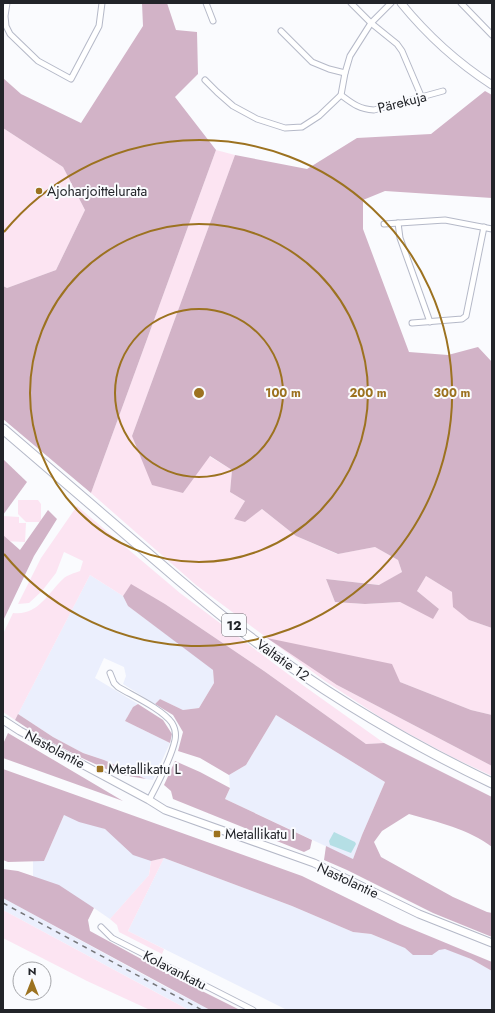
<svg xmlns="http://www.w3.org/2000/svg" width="495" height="1013" viewBox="0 0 495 1013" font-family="Jost,sans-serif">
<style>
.built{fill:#ebeffd}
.green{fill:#fce4f2}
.forest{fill:#d2b3c7}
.water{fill:#b5dfe5}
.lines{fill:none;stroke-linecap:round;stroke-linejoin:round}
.street-casing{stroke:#b5b9c8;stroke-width:7}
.secondary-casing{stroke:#b5b9c8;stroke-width:9}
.highway-casing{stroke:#b5b9c8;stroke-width:11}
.street{stroke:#fff;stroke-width:5}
.secondary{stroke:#fff;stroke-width:7}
.highway{stroke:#fff;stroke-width:9}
.rail{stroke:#76777b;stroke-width:1.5;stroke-dasharray:5 5;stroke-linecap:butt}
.ring{fill:none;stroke:#9c7220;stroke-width:2}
.poi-dot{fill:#9c7220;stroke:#fafbfe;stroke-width:1.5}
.labels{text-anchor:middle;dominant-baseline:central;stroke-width:4;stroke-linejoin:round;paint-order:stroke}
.shield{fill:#fafbfe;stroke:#636469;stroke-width:1}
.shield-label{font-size:13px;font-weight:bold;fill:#222429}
.street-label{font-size:14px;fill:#222429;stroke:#fafbfe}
.poi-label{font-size:14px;fill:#222429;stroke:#fafbfe;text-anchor:start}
.centre{fill:#9c7220;stroke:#fafbfe;stroke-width:2}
.ring-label{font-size:12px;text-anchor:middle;font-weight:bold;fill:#9c7220;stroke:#fafbfe;stroke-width:4;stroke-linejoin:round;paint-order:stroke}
</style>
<rect width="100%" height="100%" fill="#fafbfe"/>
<g class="built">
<path d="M 90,575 L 123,596 L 128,606 L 213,669 L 214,683 L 199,708 L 183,710 L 160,699 L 155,704 L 123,684 L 126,676 L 124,667 L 104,658 L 95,678 L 138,704 L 133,707 L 125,721 L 170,743 L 153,780 L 146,779 L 104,760 L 83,753 L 53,737 L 18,714 Z"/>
<path d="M 276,715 L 385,782 L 362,835 L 353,859 L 225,799 L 230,788 L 229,775 L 246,765 Z"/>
<path d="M 64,815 L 105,829 L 151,861 L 149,875 L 110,919 L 94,908 L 33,876 L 33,861 L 44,861 Z"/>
<path d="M 164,858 L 292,906 L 353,932 L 371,934 L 390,942 L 445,948 L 471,959 L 492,971 L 492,1010 L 287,1010 L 128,931 Z"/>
<path d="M 3,898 L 166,987 L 210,1010 L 189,1010 L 3,910 Z"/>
</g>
<g class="green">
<path d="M 3,128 L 63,167 L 85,210 L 56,270 L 7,288 L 3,286 Z"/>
<path d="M 216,150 L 235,155 L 132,436 L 183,493 L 209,456 L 232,470 L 230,492 L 245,501 L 234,519 L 245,521 L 262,509 L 296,536 L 337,554 L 375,547 L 398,560 L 402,572 L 380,585 L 326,579 L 335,602 L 365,604 L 400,602 L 433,618 L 439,609 L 417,591 L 426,576 L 452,592 L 469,620 L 492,628 L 492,715 L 471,710 L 400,682 L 337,685 L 492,766 L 492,776 L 452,757 L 389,723 L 325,681 L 196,585 L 91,493 Z"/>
<path d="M 18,500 L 38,500 L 41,504 L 41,522 L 26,522 L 18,514 Z"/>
<path d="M 77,506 L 180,593 L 304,686 L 384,743 L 366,744 L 264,671 L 165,604 L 131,585 L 123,596 L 90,575 L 15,720 L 3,712 L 3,634 L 13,613 C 38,616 48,593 63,579 C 67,575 75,573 80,571 L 83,561 L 64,552 L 56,573 L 42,591 L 29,603 L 18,604 L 41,558 Z"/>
<path d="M 3,516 L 19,517 L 19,523 L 26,523 L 25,542 L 3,541 Z"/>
<path d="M 164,858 L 128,931 L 164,949 L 162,954 L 119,932 L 117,925 L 110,919 L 149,875 L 151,861 Z"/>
<path d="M 3,910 L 172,1001 L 189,1010 L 150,1010 L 87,981 L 3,938 Z"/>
</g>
<g class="forest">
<path d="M 142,3 L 167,3 L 176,30 L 197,32 L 198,74 L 175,97 L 216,150 L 91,493 L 3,419 L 3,286 L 7,288 L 56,270 L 85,210 L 63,167 L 3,128 L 3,78 L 21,94 L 81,123 L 143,26 Z"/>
<path d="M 485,91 L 492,95 L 492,198 L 385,191 L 363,200 L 363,229 L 409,352 L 448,355 L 478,347 L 492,362 L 492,628 L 469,620 L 453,607 L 452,592 L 426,576 L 417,591 L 439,609 L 433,619 L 400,602 L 365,604 L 335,602 L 326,579 L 379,585 L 402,572 L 398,560 L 375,547 L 338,554 L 296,536 L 262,509 L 245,522 L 234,519 L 245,501 L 230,492 L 232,470 L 210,456 L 183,493 L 152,485 L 132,436 L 235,155 L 307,169 L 357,138 L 431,134 Z"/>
<path d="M 3,459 L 27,482 L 3,515 Z"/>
<path d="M 48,510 L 57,519 L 34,556 L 3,621 L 3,535 L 20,550 Z"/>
<path d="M 131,584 L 165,604 L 264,671 L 366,744 L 384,743 L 492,797 L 492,847 C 469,829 437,822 409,814 L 382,831 L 374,842 L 381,857 L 453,897 L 487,912 L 492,913 L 492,937 L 433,913 L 347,870 L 324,860 L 326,846 L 353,859 L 362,835 L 385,782 L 276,715 L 246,765 L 229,775 L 200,758 L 178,751 L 183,732 L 173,715 L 155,704 L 160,699 L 183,710 L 199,708 L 214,683 L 213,670 L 128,606 L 123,596 Z"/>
<path d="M 267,638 L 392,664 L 400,682 L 471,710 L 492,715 L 492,766 L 337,685 Z"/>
<path d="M 138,704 L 163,720 L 172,734 L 170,743 L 125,721 L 133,707 Z"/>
<path d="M 18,714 L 53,737 L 83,753 L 104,760 L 146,779 L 117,774 L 82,758 L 41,737 L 15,720 Z"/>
<path d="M 8,733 L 123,801 L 3,758 L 3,744 Z"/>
<path d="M 175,761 L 200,772 L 230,788 L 225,799 L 312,840 L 310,849 L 304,852 L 173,799 L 171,791 L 164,785 Z"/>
<path d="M 3,769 L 302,876 L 400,924 L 492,962 L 492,971 L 471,959 L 445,949 L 439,950 L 432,955 L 413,955 L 405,948 L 371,934 L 353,932 L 292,906 L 164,858 L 151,861 L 133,855 L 105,829 L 79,822 L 64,815 L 44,861 L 8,862 L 3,860 Z"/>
<path d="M 3,869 L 18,871 L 59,885 L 94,908 L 88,920 L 90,931 L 176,978 L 240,1010 L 210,1010 L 3,898 Z"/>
</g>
<path class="water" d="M 334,832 L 355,842 L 356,844 L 351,853 L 330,845 L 329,841 Z"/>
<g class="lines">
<g class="street-casing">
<g id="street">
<path d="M 7,3 L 5,16 L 6,26 L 10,34 L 38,61 L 71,79 L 99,26 L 102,3"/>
<path d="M 206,3 L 213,21"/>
<path d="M 351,3 L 371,23 L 397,44 L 402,51 L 422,98"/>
<path d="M 461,3 L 492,35"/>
<path d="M 281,31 L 312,62 L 329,69 L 345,73"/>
<path d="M 205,80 L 217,92 L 233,106 L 257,119 L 285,128 L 302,127 L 319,116 L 341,95 L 345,73 L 350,56 L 371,23 L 391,3"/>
<path d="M 341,95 C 353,104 359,109 374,110 L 443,91"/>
<path d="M 398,223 L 400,238 L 430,322"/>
<path d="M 384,224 L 445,220 L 492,229"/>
<path d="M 412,323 L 462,319 L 466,316 L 484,227"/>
<path d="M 110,673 L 114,683 L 118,687 C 133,696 162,709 172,723 C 175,728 176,735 175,740 C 171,759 158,783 149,800"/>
<path d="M 101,927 L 112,938 L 253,1010"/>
</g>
</g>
<g class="secondary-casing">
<g id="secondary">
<path d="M 401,3 C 427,35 458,63 492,85"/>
<path d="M 3,720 L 20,731 L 149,800 L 165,810 L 314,863 L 419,914 L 492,943"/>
</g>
</g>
<g class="highway-casing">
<path id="highway" d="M 3,429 C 62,479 120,530 179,580 C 196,594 213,609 230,622 C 311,685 400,739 492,783"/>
</g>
<use href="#street" class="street"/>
<use href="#secondary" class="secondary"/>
<use href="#highway" class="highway"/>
<path class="rail" d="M 3,903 L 202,1010"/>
</g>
<g class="ring">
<circle cx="199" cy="393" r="84"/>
<circle cx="199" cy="393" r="169"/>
<path d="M4 232A253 253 0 1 1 4 554"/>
</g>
<g class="poi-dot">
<circle cx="39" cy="191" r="4"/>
<rect x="96" y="765" width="8" height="8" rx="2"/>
<rect x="213" y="830" width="8" height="8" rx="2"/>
</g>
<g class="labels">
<rect class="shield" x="222" y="614" width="24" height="22" rx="3"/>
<g class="shield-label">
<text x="234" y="625">12</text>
</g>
<g class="street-label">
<text transform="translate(402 102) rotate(-14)">Pärekuja</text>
<text transform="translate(283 660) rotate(35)">Valtatie 12</text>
<text transform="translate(55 749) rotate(28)">Nastolantie</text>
<text transform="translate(348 880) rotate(25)">Nastolantie</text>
<text transform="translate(175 970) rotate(27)">Kolavankatu</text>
</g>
<g class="poi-label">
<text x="47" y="191">Ajoharjoittelurata</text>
<text x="108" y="769">Metallikatu L</text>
<text x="225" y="834">Metallikatu I</text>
</g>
</g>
<circle cx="199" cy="393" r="6" class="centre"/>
<g class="ring-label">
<text x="283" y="397">100 m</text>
<text x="368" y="397">200 m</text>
<text x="452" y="397">300 m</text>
</g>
<rect width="495" height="1013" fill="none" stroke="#222429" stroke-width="8"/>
<g transform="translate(32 981)"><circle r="19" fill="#fafbfe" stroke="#a4a5a9"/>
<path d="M0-3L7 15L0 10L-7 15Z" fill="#9c7220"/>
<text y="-6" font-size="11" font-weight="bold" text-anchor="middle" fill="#222429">N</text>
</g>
</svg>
